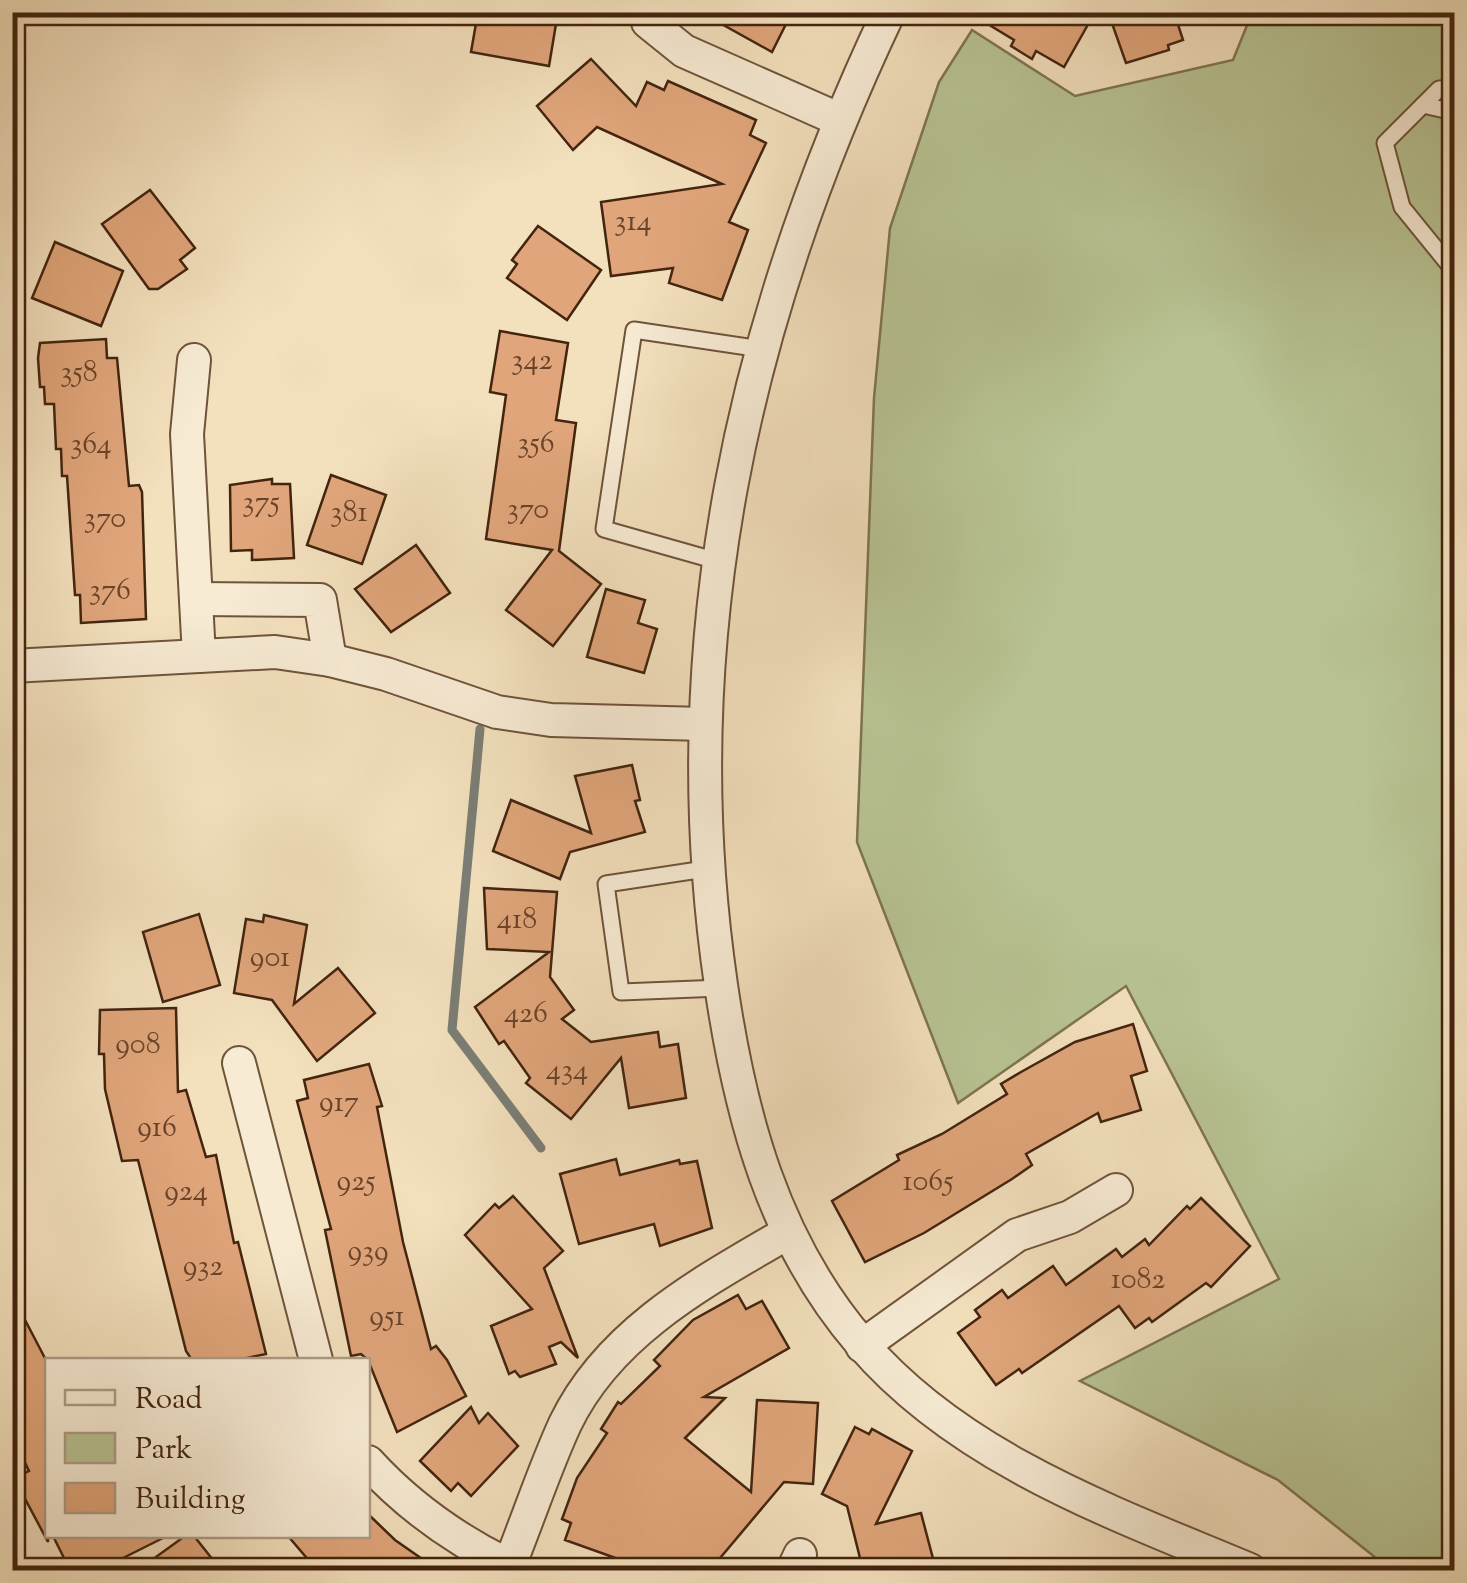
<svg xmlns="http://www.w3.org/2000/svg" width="1467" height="1583" viewBox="0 0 1467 1583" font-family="'Sorts Mill Goudy',serif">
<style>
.green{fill:#b8c393;stroke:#7e7451;stroke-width:2.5}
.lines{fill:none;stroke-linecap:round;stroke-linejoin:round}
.stream{stroke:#7b7e76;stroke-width:9}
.building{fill:#e0a57a;stroke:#43240f;stroke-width:2.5}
.lane-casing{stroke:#6f533a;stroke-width:19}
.street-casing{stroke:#6f533a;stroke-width:36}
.lane{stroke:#f7ebd4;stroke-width:15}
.street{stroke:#f7ebd4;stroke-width:32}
.labels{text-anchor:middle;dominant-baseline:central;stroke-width:8;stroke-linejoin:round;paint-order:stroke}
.number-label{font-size:30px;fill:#6a442a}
</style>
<rect width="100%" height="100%" fill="#f3e0bd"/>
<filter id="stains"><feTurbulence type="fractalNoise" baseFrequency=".002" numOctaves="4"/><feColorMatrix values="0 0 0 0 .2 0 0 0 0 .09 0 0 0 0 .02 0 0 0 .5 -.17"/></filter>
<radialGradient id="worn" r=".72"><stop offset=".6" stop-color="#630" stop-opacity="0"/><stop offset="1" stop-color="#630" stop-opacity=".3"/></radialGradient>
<path class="green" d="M 1252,13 L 1454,13 L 1454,1570 L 1391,1570 L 1278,1480 L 1080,1381 L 1279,1279 L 1126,986 L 958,1103 L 857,842 L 874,398 L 890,228 L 939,82 L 972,30 L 1075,96 L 1233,60 Z"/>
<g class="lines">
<path class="stream" d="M 480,729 L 452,1030 L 541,1148"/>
</g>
<g class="building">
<path d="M 478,12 L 558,12 L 549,66 L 471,52 Z"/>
<path d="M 700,12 L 792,12 L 772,52 Z"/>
<path d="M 968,12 L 1095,12 L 1064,67 L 1036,51 L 1032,59 L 1011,46 L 1014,40 Z"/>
<path d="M 1108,12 L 1174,12 L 1183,40 L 1168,45 L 1169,50 L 1126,63 Z"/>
<path d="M 591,59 L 636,106 L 647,82 L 664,90 L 668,81 L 756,120 L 750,135 L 766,143 L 729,222 L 748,230 L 722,300 L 669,283 L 673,268 L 611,276 L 601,202 L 722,184 L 597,127 L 573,150 L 537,106 Z"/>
<path d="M 150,190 L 195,248 L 180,260 L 187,269 L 158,289 L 149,289 L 102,224 Z"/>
<path d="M 538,226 L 601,270 L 567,320 L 507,278 L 517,264 L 512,260 Z"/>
<path d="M 55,242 L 123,271 L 101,326 L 32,298 Z"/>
<path d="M 500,331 L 568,343 L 556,420 L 576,423 L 559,551 L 601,584 L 553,646 L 506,610 L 552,550 L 486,539 L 506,395 L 490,392 Z"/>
<path d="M 106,339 L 107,358 L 117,358 L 129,486 L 139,485 L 142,492 L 146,619 L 81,623 L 80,595 L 75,595 L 67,476 L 62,476 L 61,449 L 56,449 L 54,404 L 45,404 L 44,387 L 40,387 L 38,358 L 40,343 Z"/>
<path d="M 331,475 L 386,495 L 362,564 L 307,545 Z"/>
<path d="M 272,479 L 272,484 L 290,484 L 294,558 L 252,560 L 252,550 L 231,551 L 230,485 Z"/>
<path d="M 416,545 L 450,593 L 391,632 L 355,589 Z"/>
<path d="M 606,589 L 645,600 L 638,623 L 657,629 L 644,673 L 587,657 Z"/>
<path d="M 632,765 L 640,800 L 635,801 L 645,832 L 570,852 L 560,879 L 493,851 L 511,800 L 591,833 L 575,776 Z"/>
<path d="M 484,888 L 557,892 L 550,977 L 574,1010 L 562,1019 L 591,1042 L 658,1032 L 660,1047 L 678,1044 L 686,1098 L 629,1108 L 621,1058 L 571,1119 L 526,1083 L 530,1078 L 504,1041 L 499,1044 L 475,1007 L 549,952 L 487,949 Z"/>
<path d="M 199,914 L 220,985 L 163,1002 L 143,932 Z"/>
<path d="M 264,915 L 307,925 L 294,1004 L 338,968 L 375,1013 L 317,1061 L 272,1000 L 234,993 L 246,919 L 263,922 Z"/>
<path d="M 176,1008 L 178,1092 L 186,1090 L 206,1157 L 216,1155 L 234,1243 L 238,1242 L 266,1354 L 238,1360 L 192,1360 L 186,1351 L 138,1160 L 122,1161 L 105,1089 L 104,1054 L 99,1054 L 100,1010 Z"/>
<path d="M 1133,1024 L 1147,1071 L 1131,1076 L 1141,1110 L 1101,1122 L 1098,1113 L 1026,1154 L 1032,1165 L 1012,1179 L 924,1233 L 865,1262 L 832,1201 L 899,1160 L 897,1155 L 942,1134 L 1007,1094 L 1001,1084 L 1021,1072 L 1075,1042 Z"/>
<path d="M 369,1064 L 382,1106 L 377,1107 L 403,1242 L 431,1349 L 436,1346 L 447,1360 L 466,1396 L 397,1432 L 368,1360 L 361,1354 L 351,1356 L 325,1230 L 331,1229 L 297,1101 L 308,1098 L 304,1080 Z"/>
<path d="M 616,1159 L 620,1175 L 679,1160 L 680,1164 L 697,1161 L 712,1228 L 660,1246 L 654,1224 L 579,1244 L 560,1174 Z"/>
<path d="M 513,1196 L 563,1251 L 544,1268 L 578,1358 L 561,1342 L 549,1347 L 556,1364 L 520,1377 L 515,1371 L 509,1374 L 491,1326 L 532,1309 L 465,1235 L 495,1204 L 499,1208 Z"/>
<path d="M 1201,1198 L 1250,1246 L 1211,1287 L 1206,1283 L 1152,1322 L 1149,1318 L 1135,1328 L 1119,1306 L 1022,1373 L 1019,1369 L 996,1385 L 958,1333 L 980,1317 L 975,1310 L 1002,1290 L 1008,1298 L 1053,1266 L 1066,1285 L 1116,1249 L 1122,1257 L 1145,1239 L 1149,1245 L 1187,1206 L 1190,1209 Z"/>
<path d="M 12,1295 L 48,1364 L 48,1542 L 14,1478 L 29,1471 L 12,1436 Z"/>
<path d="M 738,1295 L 746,1309 L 762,1301 L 789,1348 L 704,1397 L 725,1398 L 685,1438 L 751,1492 L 757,1400 L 818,1403 L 813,1484 L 784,1482 L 710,1570 L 649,1570 L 565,1540 L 571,1523 L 562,1519 L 577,1478 L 607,1433 L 601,1429 L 618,1402 L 621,1404 L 660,1366 L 654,1360 L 693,1320 Z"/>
<path d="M 471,1407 L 479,1423 L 488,1413 L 518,1446 L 471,1496 L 458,1483 L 451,1491 L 420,1461 Z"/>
<path d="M 855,1427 L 869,1434 L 872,1429 L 912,1451 L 876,1524 L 921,1513 L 936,1570 L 863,1570 L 847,1506 L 822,1494 Z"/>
<path d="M 368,1514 L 395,1540 L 438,1570 L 317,1570 L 288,1536 L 368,1536 Z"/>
<path d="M 53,1536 L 167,1536 L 99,1570 L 83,1570 L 78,1561 L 68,1566 Z"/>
<path d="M 185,1536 L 194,1536 L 221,1570 L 138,1570 Z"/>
</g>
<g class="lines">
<g class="lane-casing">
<g id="lane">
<path d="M 1454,88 L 1439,89 L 1385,143 L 1402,207 L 1454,271"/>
<path d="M 1423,105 L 1454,112"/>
<path d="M 717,561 L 604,529 L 634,330 L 761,349"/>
<path d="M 705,869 L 606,884 L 621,992 L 721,988"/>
</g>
</g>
<g class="street-casing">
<g id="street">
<path d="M 649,12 L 648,22 L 684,51 L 838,119"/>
<path d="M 889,12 C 742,321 671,644 721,985 C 740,1115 773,1241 861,1343 C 960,1459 1114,1513 1250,1570"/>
<path d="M 194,360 L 187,434 L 199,656"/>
<path d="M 196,599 L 320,600 L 330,660"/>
<path d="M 12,666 L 275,652 L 330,660 L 386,674 L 497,712 L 551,720 L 704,724"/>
<path d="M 239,1063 L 316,1360"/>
<path d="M 862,1346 L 1017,1235 L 1070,1217 L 1116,1190"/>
<path d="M 368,1462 C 411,1509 460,1543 518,1570"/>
<path d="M 509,1566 C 528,1519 544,1470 565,1424 C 609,1332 703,1282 787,1233"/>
<path d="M 793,1570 L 800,1555"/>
</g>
</g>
<use href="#lane" class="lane"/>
<use href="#street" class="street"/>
</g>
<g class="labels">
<g class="number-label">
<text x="633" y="222">314</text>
<text x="532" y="361">342</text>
<text x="79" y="373">358</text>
<text x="536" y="444">356</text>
<text x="91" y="445">364</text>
<text x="261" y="503">375</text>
<text x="528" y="510">370</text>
<text x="349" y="513">381</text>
<text x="105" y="519">370</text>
<text x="110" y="591">376</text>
<text x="517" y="920">418</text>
<text x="270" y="958">901</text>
<text x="526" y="1014">426</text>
<text x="138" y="1045">908</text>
<text x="567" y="1071">434</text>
<text x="339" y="1103">917</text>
<text x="157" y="1128">916</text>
<text x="356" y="1182">925</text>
<text x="928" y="1182">1065</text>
<text x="186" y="1192">924</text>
<text x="368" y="1252">939</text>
<text x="203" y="1267">932</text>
<text x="1138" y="1280">1082</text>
<text x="387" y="1317">951</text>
</g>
</g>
<rect width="1467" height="1583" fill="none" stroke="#f3e0bd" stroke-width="50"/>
<rect x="15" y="15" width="1437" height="1553" fill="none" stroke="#43240f" stroke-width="5"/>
<rect x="25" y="25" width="1417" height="1533" fill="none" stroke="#43240f" stroke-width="2.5"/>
<rect x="45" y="1358" width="325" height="180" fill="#f7ebd4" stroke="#af9b85" stroke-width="2.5"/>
<rect x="65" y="1390" width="50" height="15" fill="#f7ebd4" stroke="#af9b85" stroke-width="2.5"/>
<text x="135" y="1408" font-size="30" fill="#43240f">Road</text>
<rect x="65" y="1433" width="50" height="30" fill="#b8c393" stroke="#af9b85" stroke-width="2.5"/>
<text x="135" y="1458" font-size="30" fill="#43240f">Park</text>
<rect x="65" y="1483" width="50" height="30" fill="#e0a57a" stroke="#af9b85" stroke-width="2.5"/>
<text x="135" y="1508" font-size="30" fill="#43240f">Building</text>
<rect width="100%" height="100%" filter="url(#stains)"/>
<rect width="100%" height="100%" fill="url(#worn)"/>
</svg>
